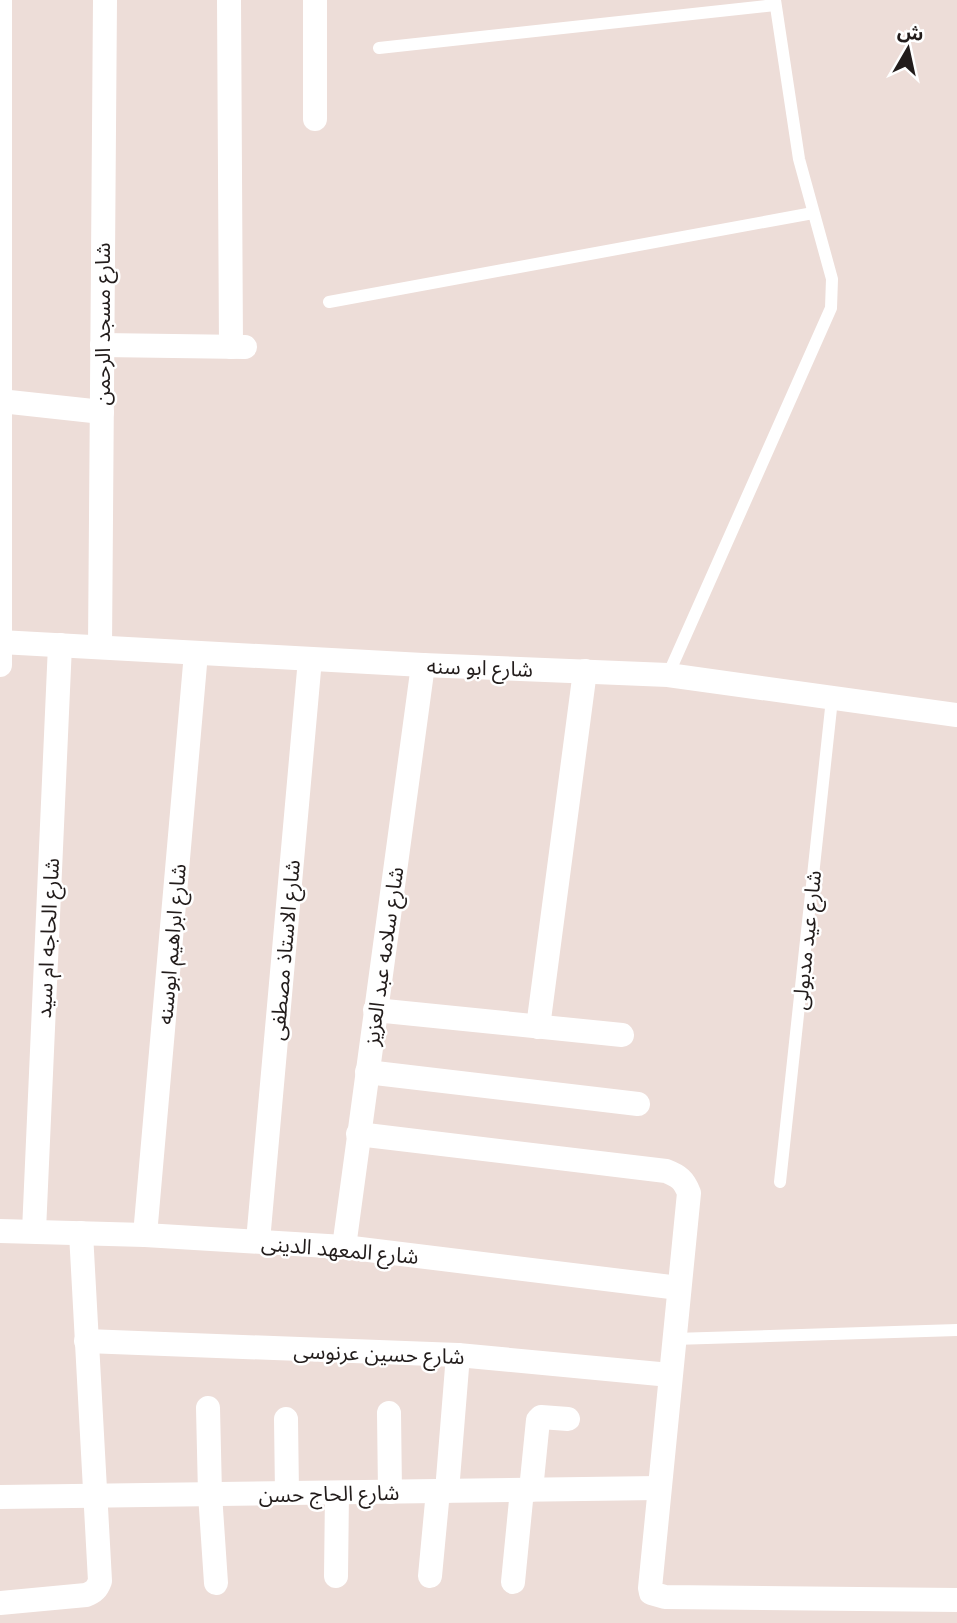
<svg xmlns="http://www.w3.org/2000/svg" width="957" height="1623" viewBox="0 0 957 1623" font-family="'Open Sans','Noto Sans Arabic',sans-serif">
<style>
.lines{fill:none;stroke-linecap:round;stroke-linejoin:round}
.service{stroke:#fff;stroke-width:12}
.minor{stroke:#fff;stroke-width:24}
.labels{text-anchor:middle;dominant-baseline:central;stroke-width:5;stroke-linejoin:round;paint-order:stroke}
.street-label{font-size:21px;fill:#221c1b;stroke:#fff}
</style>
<rect width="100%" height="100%" fill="#edddd8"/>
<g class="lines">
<g class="service">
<path d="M 379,48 L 775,5"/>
<path d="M 329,302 L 813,213"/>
<path d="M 668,675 L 831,308 L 832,279 L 799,159 L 775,0"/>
<path d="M 780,1182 L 832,699"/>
<path d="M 674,1339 L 957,1330"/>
</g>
<g class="minor">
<path d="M 229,0 L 231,347"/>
<path d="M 315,119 L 315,0"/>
<path d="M 102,345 L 245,347"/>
<path d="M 0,401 L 102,412"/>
<path d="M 0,642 L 423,665 L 668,675 L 957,715"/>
<path d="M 100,647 L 105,0"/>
<path d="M 0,665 L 0,0"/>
<path d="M 375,1010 L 622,1035"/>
<path d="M 538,1027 L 585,671"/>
<path d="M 367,1072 L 638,1104"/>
<path d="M 358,1134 L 666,1171 C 679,1176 684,1180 689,1193 L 650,1588 L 651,1593 L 665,1597 L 957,1600"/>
<path d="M 0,1231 L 145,1235 L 344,1247 L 679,1288"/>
<path d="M 34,1231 L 60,645"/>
<path d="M 145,1235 L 196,653"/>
<path d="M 258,1241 L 310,659"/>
<path d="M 344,1247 L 423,665"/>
<path d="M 86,1341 L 458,1355 L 670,1375"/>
<path d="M 208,1408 L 210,1494 L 216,1583"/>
<path d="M 389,1413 L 390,1492"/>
<path d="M 286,1419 L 287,1493"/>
<path d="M 531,1490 L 538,1420 L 541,1417 L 568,1419"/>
<path d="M 447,1491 L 458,1355"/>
<path d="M 0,1497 L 659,1488"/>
<path d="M 336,1576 L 337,1493"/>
<path d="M 430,1576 L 438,1491"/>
<path d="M 513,1582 L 522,1490"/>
<path d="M 0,1603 L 86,1595 C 94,1592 97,1589 100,1581 L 81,1233"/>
</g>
</g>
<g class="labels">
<g class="street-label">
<text transform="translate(102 324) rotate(-90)">شارع مسجد الرحمن</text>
<text transform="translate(480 667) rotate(2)">شارع ابو سنه</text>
<text transform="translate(47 938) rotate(-87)">شارع الحاجه ام سيد</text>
<text transform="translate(806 940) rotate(-84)">شارع عيد مدبولى</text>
<text transform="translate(171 944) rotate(-85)">شارع ابراهيم ابوسنه</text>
<text transform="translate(284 950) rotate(-85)">شارع الاستاذ مصطفى</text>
<text transform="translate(383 956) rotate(-82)">شارع سلامه عبد العزيز</text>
<text transform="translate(340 1249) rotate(5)">شارع المعهد الدينى</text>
<text transform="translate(379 1353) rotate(2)">شارع حسين عرنوسى</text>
<text transform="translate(329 1493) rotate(-1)">شارع الحاج حسن</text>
</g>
</g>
<g transform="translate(908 49) rotate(9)" stroke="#ffffff" stroke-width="5" paint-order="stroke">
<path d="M0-5L12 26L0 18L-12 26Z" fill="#221c1b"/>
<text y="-10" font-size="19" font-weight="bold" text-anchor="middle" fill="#221c1b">ش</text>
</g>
</svg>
